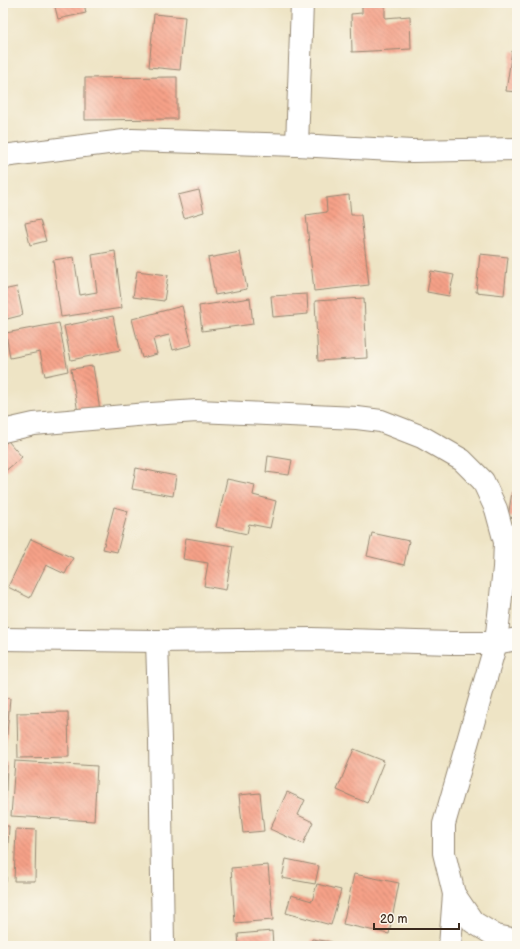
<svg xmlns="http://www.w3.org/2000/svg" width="520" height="949" viewBox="0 0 520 949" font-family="'Balsamiq Sans',sans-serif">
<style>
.building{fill:url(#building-back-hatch)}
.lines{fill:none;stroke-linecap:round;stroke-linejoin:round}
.minor-casing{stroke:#948772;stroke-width:24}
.minor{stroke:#fff;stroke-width:22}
</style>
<defs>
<pattern id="building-back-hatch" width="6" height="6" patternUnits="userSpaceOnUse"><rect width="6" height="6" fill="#f6a188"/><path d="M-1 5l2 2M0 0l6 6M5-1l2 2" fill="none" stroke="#c8836f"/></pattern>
</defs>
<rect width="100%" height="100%" fill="#fbf7ec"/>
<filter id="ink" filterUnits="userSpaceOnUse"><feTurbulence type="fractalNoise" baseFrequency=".025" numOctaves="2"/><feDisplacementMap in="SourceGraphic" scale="8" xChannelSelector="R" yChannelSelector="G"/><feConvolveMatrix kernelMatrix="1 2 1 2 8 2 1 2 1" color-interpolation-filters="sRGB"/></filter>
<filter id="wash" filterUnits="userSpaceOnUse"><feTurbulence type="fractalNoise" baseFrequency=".012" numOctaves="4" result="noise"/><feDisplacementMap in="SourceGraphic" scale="16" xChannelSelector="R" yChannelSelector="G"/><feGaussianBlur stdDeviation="0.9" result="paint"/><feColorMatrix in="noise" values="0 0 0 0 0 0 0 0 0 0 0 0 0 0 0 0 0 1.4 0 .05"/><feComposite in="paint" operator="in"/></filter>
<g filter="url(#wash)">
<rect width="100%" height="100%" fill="#eee4c5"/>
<g id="blocks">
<g class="building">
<path d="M 54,3 L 84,3 L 86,13 L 58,19 Z"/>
<path d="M 362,3 L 385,3 L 385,18 L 410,16 L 411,49 L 352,52 L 351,14 L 362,13 Z"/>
<path d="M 154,14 L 185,17 L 180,70 L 149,67 Z"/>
<path d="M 512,51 L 517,52 L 517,92 L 506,91 Z"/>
<path d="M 177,77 L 177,119 L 85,120 L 85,78 Z"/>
<path d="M 199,190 L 204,212 L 184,218 L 178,195 Z"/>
<path d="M 349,195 L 351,215 L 361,215 L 369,285 L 314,291 L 306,215 L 327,212 L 326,198 Z"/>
<path d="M 40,220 L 46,241 L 30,245 L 25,223 Z"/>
<path d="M 115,251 L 122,308 L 61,317 L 53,260 L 74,257 L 80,295 L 97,292 L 92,255 Z"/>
<path d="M 240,252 L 247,289 L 215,295 L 208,258 Z"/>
<path d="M 480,254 L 508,257 L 504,295 L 476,292 Z"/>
<path d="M 137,271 L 168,275 L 164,301 L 133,297 Z"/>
<path d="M 431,271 L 454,275 L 449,296 L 427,292 Z"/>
<path d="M 17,287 L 23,315 L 3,320 L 3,290 Z"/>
<path d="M 307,294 L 308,314 L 273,317 L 271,296 Z"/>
<path d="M 250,298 L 253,324 L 202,331 L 199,306 Z"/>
<path d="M 364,298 L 367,358 L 318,361 L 315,301 Z"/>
<path d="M 182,306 L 192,345 L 173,350 L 169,335 L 153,339 L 157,354 L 142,358 L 132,319 Z"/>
<path d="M 113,316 L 120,350 L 71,360 L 64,326 Z"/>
<path d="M 59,323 L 68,371 L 45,376 L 40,352 L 10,358 L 6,333 Z"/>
<path d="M 93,366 L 100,410 L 78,413 L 71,369 Z"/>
<path d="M 8,441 L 22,457 L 3,473 L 3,446 Z"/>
<path d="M 268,456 L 292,460 L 289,475 L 266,472 Z"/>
<path d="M 136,468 L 176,476 L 173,496 L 132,489 Z"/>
<path d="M 227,479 L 255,485 L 253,495 L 276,501 L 270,528 L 249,524 L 247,534 L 216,527 Z"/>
<path d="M 512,492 L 517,493 L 517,518 L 508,517 Z"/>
<path d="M 114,507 L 128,511 L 117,552 L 103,549 Z"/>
<path d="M 372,533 L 409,541 L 404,565 L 367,556 Z"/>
<path d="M 186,538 L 233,546 L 226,590 L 204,586 L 208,563 L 183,559 Z"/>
<path d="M 31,539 L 73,558 L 65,574 L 46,565 L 30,598 L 8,587 Z"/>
<path d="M 3,697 L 10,698 L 5,757 L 3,757 Z"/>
<path d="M 68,712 L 69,757 L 18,758 L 17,713 Z"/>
<path d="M 354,749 L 384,761 L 367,803 L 337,790 Z"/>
<path d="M 15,761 L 97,766 L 94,821 L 11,816 Z"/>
<path d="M 3,762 L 7,762 L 5,817 L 3,817 Z"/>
<path d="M 287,792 L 305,800 L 298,815 L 313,822 L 303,844 L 270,829 Z"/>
<path d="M 260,793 L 264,831 L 243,833 L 239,795 Z"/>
<path d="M 3,826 L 9,826 L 6,882 L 3,882 Z"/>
<path d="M 16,829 L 36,830 L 35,881 L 14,881 Z"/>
<path d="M 286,859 L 319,866 L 315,884 L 282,878 Z"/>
<path d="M 268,865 L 273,920 L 235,923 L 231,868 Z"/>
<path d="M 354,874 L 399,883 L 389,934 L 343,924 Z"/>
<path d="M 317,884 L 341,890 L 331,925 L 286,913 L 291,895 L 312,901 Z"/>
<path d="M 272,931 L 273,946 L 239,946 L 238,934 Z"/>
<path d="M 312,939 L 332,942 L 331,946 L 310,946 Z"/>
</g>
</g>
</g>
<g filter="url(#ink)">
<use href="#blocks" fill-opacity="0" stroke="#948772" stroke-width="1"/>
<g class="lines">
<g class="minor-casing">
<g id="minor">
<path d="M 297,145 L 302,3"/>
<path d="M 3,156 L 132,140 L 297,145 L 412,151 L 517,149"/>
<path d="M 3,431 L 34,424 L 136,415 L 197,411 L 357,418 L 381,421 L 422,437 L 462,460 L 483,481 L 496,509 L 505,542 L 504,568 L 496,643 L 444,824 L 444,853 L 454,894 L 473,922 L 496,936 L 517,940"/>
<path d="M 3,639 L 157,641 L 311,639 L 452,643 L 496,643 L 517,639"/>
<path d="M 157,641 L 160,740 L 163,946"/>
<path d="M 450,946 L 454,894"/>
</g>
</g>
<use href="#minor" class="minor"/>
</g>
</g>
<rect width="520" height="949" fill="none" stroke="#fbf7ec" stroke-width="16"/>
<path d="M374 923v6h85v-6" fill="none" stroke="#3b2a1e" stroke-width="2"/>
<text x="380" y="923" font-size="12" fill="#3b2a1e" stroke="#fbf7ec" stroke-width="3" paint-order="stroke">20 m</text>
</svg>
